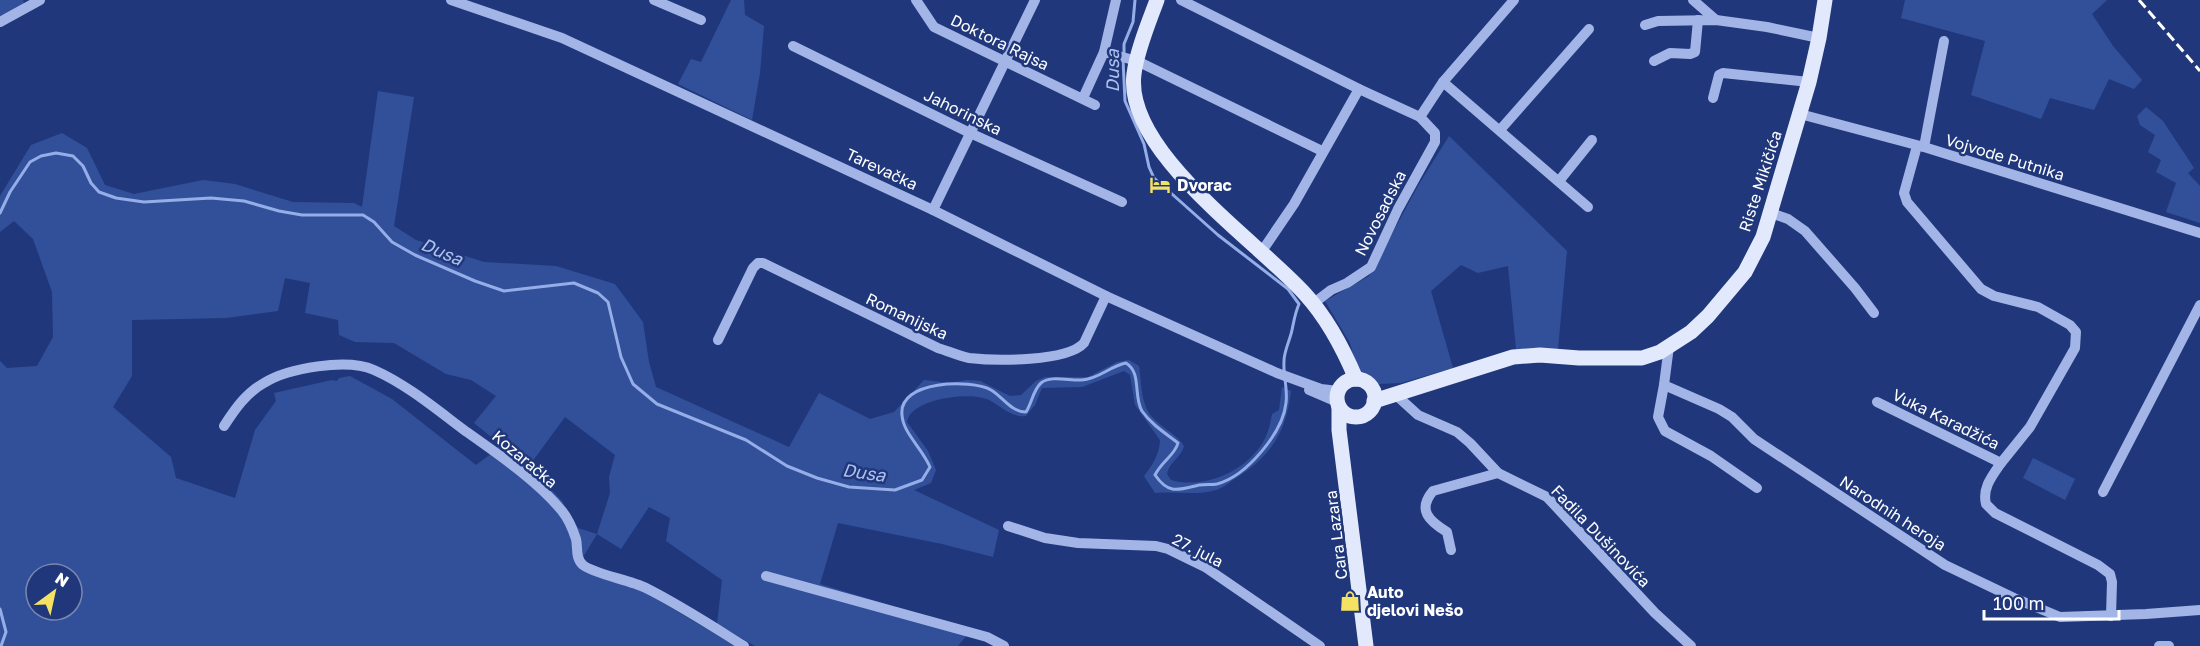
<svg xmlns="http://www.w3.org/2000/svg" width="2200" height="646" viewBox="0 0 2200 646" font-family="'Golos Text',sans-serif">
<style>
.green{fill:#32509a;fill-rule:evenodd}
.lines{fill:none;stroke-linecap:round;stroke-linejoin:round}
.stream{stroke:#95aee8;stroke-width:3}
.minor{stroke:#a2b5e6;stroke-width:10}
.major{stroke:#e3e9fd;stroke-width:15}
.rail{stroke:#fff;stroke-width:3;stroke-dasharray:10 4.5;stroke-linecap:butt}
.labels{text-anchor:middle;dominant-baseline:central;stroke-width:5;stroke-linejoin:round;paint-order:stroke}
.street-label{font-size:16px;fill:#fff;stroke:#20387b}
.poi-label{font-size:16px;font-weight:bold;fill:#fff;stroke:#20387b;text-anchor:start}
.water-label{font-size:18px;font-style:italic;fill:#adc0ee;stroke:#20387b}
</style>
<rect width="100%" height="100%" fill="#20387b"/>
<g class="green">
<path d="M 0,0 L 23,0 L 25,5 L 0,16 Z"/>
<path d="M 731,0 L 744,0 L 745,15 L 764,26 L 760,73 L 752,120 L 678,84 L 691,59 L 701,62 Z"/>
<path d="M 1905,0 L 2107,0 L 2092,14 L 2113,46 L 2142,80 L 2134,89 L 2109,79 L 2094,110 L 2050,98 L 2041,119 L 1971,95 L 1985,41 L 1901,18 Z"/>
<path d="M 378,91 L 414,97 L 394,226 L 416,240 L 484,262 L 556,266 L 615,284 L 643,322 L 649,362 L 656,387 L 789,447 L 819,393 L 870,419 L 894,412 L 924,380 L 950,383 L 967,380 L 980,381 L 1010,396 L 1021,395 L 1036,381 L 1045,377 L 1088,377 L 1117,362 L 1129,360 L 1139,366 C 1142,385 1140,406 1155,420 C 1164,429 1177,435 1184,446 C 1181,458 1169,462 1167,474 L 1171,480 C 1201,489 1240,474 1259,448 C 1267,438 1270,426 1272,414 L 1279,410 L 1282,387 L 1291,391 C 1286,432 1272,455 1236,478 C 1230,482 1223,488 1216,490 C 1196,496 1175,491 1155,493 L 1144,476 C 1152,466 1160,453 1160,440 L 1135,405 L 1130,375 L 1124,371 L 1082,387 L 1042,388 L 1035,405 L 1026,416 C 1008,418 999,402 983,398 C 965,393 911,399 907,422 L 928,451 L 936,470 L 931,483 L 914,490 L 999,530 L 993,557 L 942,544 L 838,523 L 820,584 L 971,630 L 958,646 L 755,646 L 717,624 L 722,580 L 666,541 L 670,518 L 649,507 L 621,549 L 597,534 L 577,567 L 630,583 L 735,646 L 0,646 L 0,361 L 7,368 L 37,366 L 53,337 L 52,292 L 33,239 L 14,221 L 0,232 L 0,196 L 31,145 L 62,133 L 87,148 L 105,185 L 134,194 L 203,180 L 235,184 L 293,202 L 354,203 L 362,207 ZM 285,278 L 310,283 L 305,313 L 338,320 L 339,335 L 355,342 L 394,343 L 446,374 L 471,380 L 496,396 L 474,423 L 500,444 L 491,454 L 476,465 L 392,399 L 350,376 L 339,378 L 337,381 L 332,380 L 274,393 L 276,401 L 255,430 L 235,498 L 176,478 L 171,457 L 113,407 L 132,376 L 132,320 L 226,318 L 278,311 ZM 565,417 L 615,455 L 609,477 L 610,493 L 597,534 L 578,528 L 562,501 L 529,466 ZM 36,574 L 72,574 L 72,610 L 36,610 Z"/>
<path d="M 2146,107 L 2163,121 L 2194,168 L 2188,173 L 2200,186 L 2200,223 L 2166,212 L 2176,183 L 2156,172 L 2161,160 L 2148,152 L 2155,135 L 2140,125 L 2137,116 Z"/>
<path d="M 1449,136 L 1567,251 L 1558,349 L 1516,349 L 1508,266 L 1478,273 L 1461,265 L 1431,291 L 1453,368 L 1401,383 L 1379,384 L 1358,372 L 1350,343 L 1325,301 L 1369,276 L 1419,184 Z"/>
<path d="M 2033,458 L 2075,479 L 2065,500 L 2023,478 Z"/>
</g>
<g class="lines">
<g class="stream">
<path d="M 1124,53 L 1124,44 L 1133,22 L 1135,0"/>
<path d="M 0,213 L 10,192 L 30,162 L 41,156 L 56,153 L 73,156 L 83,166 L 91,183 L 99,192 L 116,198 L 144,202 L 211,198 L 244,201 L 279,211 L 302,215 L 363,215 L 374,222 L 392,242 L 415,255 L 475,281 L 504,291 L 574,283 L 598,293 L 608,302 L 621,357 L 633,384 L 657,404 L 746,440 L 787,466 L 817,478 L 849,487 L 895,490 L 922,480 L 930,467 C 922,448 903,433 902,415 C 898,380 971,379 991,390 C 1003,397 1011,412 1026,412 C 1032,403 1033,390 1041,383 C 1050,375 1070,381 1082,380 C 1099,379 1110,366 1126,363 C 1142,373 1133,396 1142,411 C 1151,424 1165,433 1178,443 C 1175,455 1162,461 1155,475 C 1169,495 1178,490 1199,485 C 1205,484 1212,485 1217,484 C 1247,476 1283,432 1286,403 C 1288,390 1283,375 1284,361 C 1284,351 1290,340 1292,330 C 1294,321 1295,313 1299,304 L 1288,289 L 1218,235 L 1154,178 L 1149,167 L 1144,144 L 1125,101 L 1123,60"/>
<path d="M 0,609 L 6,632 L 1,646"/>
</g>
<g class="minor">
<path d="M 451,0 L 562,38 L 933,210 L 1106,296 L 1277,373 L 1321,389 L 1338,391"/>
<path d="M 654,0 L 701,20"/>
<path d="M 916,0 L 934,27 L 1095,105"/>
<path d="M 1181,0 L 1359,89 L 1420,117 L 1435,133 L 1435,142 L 1398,209 L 1371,267 L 1347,283 L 1331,290 L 1314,303"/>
<path d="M 1693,0 L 1716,20"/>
<path d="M 0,22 L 40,0"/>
<path d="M 1645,25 L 1658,21 L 1716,20 L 1767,27 L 1819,38"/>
<path d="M 793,46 L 970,133 L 1122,202"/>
<path d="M 1104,52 L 1137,61 L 1322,151"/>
<path d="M 1654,61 L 1670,53 L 1690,54 L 1695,52 L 1698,20"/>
<path d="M 1443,82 L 1588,207"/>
<path d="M 1083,98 L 1104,52 L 1116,0"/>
<path d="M 1713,98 L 1719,75 L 1723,73 L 1809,82"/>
<path d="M 1800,114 L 1924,147 L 2200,233"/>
<path d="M 1420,117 L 1443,82 L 1514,0"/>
<path d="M 1500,130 L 1589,29"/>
<path d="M 1924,147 L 1944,41"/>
<path d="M 1559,181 L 1592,140"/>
<path d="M 933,210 L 1035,0"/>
<path d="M 1771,213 L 1788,219 L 1805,231 L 1855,288 L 1874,313"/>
<path d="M 1262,251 L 1294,204 L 1359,89"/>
<path d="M 718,340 L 753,268 L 758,263 L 763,263 L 938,348 C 948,351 959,356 969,358 C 995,361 1067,362 1084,343 L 1106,296"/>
<path d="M 1669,346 L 1664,385 L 1719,409 L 1732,417 L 1754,439 L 1945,565 L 2014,598 L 2060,617 L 2146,614 L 2200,610"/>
<path d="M 1664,385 L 1658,417 L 1665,431 L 1711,456 L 1757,488"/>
<path d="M 1309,390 L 1337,402"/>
<path d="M 1396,395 L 1418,415 L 1457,432 L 1470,443 L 1498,473 L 1547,497 L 1655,613 L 1691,646"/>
<path d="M 1877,402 L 2001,463 L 2030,427 L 2075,348 L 2076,332 L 2070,325 L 2038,307 L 1994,296 L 1981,289 L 1907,202 L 1904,193 L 1917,146"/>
<path d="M 224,426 C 235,409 246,393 264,383 C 288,368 347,358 374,370 C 406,384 436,409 464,430 C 495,452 538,481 562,511 C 568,518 573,530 576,539 C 578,547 575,558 583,565 C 594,574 630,580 646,588 C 680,605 712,626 744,646"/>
<path d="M 2001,463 C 1992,476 1982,488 1986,504 L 1995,513 L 2098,565 L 2110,574 L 2112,582 L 2111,616"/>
<path d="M 2103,492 L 2200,305"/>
<path d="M 1008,526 L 1045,538 L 1078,543 L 1156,546 L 1168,549 L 1205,567 L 1320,646"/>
<path d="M 1451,550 L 1447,532 C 1429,521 1417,510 1433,491 L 1498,473"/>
<path d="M 766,576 L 987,637 L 1004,646"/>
<path d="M 2159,646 L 2169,646"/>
</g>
<g class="major">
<path d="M 1157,0 C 1149,22 1137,50 1134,74 C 1124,151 1257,241 1305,294 C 1328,319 1343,348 1356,379"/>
<circle cx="1356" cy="398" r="19"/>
<path d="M 1374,401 L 1513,357 L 1540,355 L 1579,358 L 1642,358 L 1660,352 L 1691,332 L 1708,316 L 1745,272 L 1763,237 L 1809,82 L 1819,38 L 1825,0"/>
<path d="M 1339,407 L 1339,430 L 1366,646"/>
</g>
<path class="rail" d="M 2139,0 L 2200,71"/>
</g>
<defs>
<g id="hotel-bare" transform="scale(1.62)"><path d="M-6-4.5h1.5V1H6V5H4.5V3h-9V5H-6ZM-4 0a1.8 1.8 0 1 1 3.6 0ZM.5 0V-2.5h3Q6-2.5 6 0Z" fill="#f4e262" stroke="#20387b" stroke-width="2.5" paint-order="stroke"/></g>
<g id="shop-bare" transform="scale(1.62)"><path d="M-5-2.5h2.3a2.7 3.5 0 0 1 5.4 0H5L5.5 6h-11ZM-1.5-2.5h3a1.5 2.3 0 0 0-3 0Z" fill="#f4e262" stroke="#20387b" stroke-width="2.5" paint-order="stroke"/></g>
</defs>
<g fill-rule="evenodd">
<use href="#hotel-bare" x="1160" y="185"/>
<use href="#shop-bare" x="1350" y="601"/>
</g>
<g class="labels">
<g class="street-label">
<text transform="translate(1000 42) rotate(26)">Doktora Rajsa</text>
<text transform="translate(963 112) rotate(26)">Jahorinska</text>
<text transform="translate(2005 157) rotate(17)">Vojvode Putnika</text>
<text transform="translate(882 169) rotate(25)">Tarevačka</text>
<text transform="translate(1760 181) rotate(-72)">Riste Mikičića</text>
<text transform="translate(1380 213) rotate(-63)">Novosadska</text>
<text transform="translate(907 316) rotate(25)">Romanijska</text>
<text transform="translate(1946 419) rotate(26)">Vuka Karadžića</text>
<text transform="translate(525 459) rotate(40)">Kozaračka</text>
<text transform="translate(1893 513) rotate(33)">Narodnih heroja</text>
<text transform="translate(1336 535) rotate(-97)">Cara Lazara</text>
<text transform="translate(1601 536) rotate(46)">Fadila Dušinovića</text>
<text transform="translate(1198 550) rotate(27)">27. jula</text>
</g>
<g class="poi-label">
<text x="1177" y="185">Dvorac</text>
<text x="1367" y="592">Auto<tspan x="1367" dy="18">djelovi Nešo</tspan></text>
</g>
<g class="water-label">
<text transform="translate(1112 71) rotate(-90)">Dusa</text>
<text transform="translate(442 251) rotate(23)">Dusa</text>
<text transform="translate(864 472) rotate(8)">Dusa</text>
</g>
</g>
<g transform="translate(54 592) rotate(33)"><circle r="28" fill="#20387b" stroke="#7988b0" stroke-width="1.5"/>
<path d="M0-4.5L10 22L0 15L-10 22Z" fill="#f4e262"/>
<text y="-9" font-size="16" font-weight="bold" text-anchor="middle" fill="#ffffff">N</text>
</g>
<path d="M1984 610v9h135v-9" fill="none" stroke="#ffffff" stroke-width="3"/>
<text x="1993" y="610" font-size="18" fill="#ffffff" stroke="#20387b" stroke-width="4.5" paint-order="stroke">100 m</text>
</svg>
